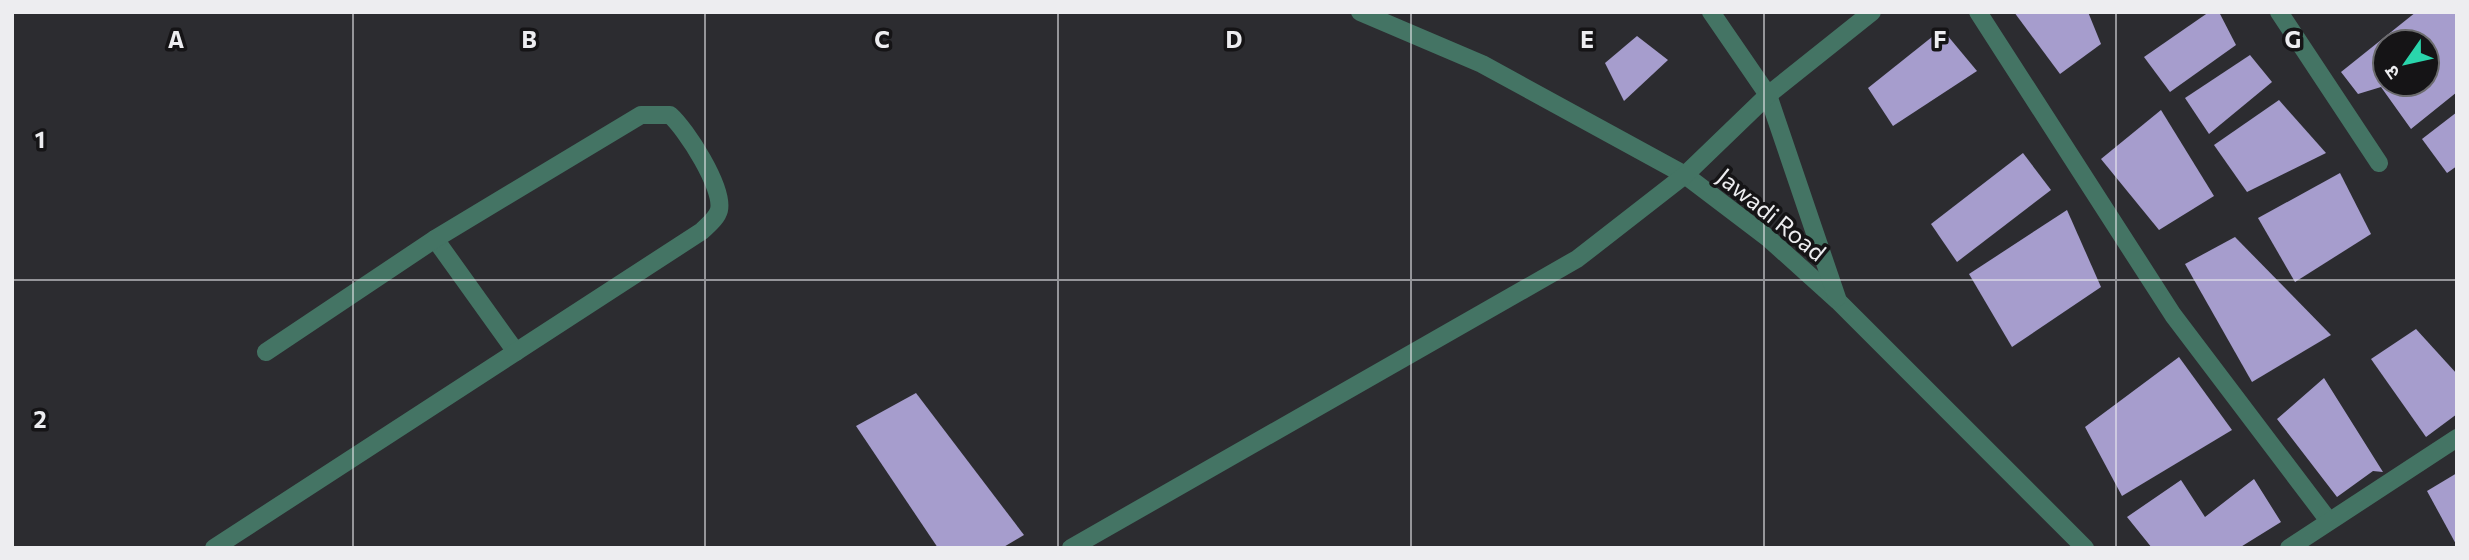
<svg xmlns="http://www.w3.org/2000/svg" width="2469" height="560" viewBox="0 0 2469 560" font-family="Commissioner,'Noto Sans Devanagari',sans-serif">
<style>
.building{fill:#a69dcd;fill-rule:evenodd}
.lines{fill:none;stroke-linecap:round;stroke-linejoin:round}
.minor{stroke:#447464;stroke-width:18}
.grid{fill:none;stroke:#ededf0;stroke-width:2;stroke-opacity:0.55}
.labels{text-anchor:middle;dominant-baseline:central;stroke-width:7;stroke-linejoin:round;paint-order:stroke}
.street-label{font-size:24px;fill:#ededf0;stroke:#151416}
.grid-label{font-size:23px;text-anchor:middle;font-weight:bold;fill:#ededf0;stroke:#151416;stroke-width:7;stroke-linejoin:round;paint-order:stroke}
</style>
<rect width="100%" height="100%" fill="#2c2c30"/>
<g class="building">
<path d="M 2014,12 L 2088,12 L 2101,44 L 2060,74 Z"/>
<path d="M 2209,12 L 2219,12 L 2236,45 L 2170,92 L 2144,57 Z"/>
<path d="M 2416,12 L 2457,12 L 2457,92 L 2411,129 L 2381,87 L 2358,94 L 2341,72 ZM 2385,42 L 2427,42 L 2427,84 L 2385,84 Z"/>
<path d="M 1942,29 L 1977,71 L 1893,126 L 1868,88 Z"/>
<path d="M 1637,36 L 1668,60 L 1624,101 L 1605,63 Z"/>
<path d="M 2250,55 L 2272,82 L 2209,134 L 2185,98 Z"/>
<path d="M 2279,100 L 2326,153 L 2247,192 L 2214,145 Z"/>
<path d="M 2161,110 L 2214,196 L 2159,230 L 2101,159 Z"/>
<path d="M 2457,112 L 2457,166 L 2447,173 L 2422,139 Z"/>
<path d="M 2023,153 L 2051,190 L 1957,262 L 1931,224 Z"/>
<path d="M 2340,173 L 2371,234 L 2295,282 L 2258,218 Z"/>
<path d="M 2067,210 L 2101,287 L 2012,347 L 1969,274 Z"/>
<path d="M 2235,237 L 2331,335 L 2252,382 L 2185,264 Z"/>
<path d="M 2416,329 L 2457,374 L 2457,414 L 2426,437 L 2371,359 Z"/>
<path d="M 2179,357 L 2232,430 L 2122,496 L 2085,427 Z"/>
<path d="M 2324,378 L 2383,472 L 2373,471 L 2337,497 L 2277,419 Z"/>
<path d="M 916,393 L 1024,535 L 1002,548 L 938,548 L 856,426 Z"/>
<path d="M 2457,473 L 2457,546 L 2427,491 Z"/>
<path d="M 2254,479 L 2281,522 L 2239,548 L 2152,548 L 2127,517 L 2181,480 L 2205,517 Z"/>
</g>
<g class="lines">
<g class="minor">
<path d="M 1360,12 L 1482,64 L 1685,175 L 1768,238 L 1838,301 L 2085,548"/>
<path d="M 1711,12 L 1768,95 L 1837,298"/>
<path d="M 1978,12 L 2173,315 L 2329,521"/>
<path d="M 2279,12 L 2379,163"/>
<path d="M 435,239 L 516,352"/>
<path d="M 214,548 L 702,231 C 708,225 717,218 719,210 C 724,188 686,129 670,115 L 641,115 L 435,239 L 266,352"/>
<path d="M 1071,548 L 1577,259 L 1685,175 L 1768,95 L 1872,12"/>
<path d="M 2289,548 L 2457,438"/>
</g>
</g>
<path class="grid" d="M 353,12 L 353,548M 705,12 L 705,548M 1058,12 L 1058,548M 1411,12 L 1411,548M 1764,12 L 1764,548M 2116,12 L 2116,548M 12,280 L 2457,280"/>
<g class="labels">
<g class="street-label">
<text transform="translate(1772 214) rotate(39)">Jawadi Road</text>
</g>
</g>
<g class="grid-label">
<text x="176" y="48">A</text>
<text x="529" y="48">B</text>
<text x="882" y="48">C</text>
<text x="1234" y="48">D</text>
<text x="1587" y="48">E</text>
<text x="1940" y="48">F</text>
<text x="2293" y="48">G</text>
<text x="40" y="148">1</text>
<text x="40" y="428">2</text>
</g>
<rect width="2469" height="560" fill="none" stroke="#ededf0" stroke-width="28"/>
<g transform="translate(2406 63) rotate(236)"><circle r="33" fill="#151416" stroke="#6b6b6d" stroke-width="2"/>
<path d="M0-5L12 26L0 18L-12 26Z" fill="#2ad5ac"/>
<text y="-10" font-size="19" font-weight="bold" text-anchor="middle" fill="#ededf0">उ</text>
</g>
</svg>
